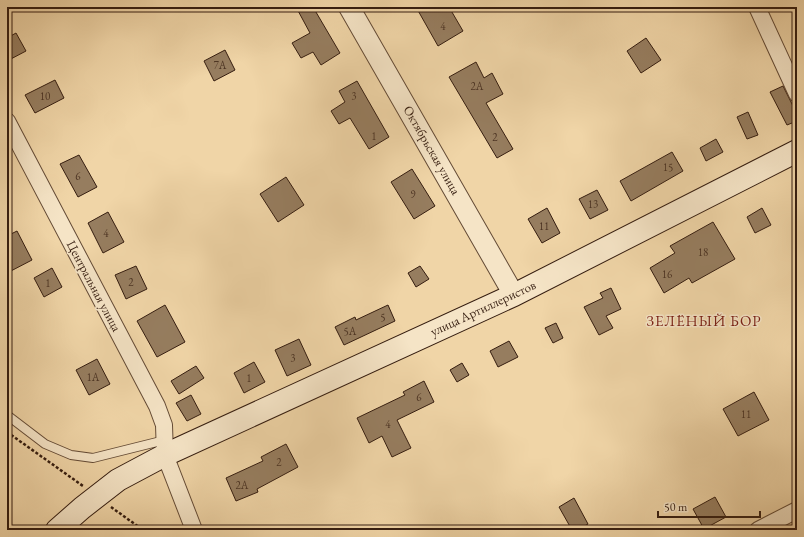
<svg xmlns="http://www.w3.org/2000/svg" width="804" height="537" viewBox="0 0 804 537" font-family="'EB Garamond',serif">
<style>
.building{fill:#967d5f;stroke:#351d10}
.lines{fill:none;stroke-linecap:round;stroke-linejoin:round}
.service-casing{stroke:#644b36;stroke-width:10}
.minor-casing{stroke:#644b36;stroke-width:18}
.tertiary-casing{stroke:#644b36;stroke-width:22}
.secondary-casing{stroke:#351d10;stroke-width:24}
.path{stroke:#351d10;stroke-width:2.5;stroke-dasharray:3 2;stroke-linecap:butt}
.service{stroke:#f5e4c6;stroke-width:8}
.minor{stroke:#f5e4c6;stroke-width:16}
.tertiary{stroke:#f5e4c6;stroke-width:20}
.secondary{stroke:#f5e4c6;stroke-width:22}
.labels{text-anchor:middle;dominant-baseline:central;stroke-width:3;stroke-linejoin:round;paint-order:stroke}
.number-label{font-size:11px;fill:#4d3524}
.street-label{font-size:13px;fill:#351d10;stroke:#f5e4c6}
.quarter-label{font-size:15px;letter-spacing:1px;fill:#7a1f14;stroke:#f5e4c6}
</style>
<rect width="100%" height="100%" fill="#f0d5a7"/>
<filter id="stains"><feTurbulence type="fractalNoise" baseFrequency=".005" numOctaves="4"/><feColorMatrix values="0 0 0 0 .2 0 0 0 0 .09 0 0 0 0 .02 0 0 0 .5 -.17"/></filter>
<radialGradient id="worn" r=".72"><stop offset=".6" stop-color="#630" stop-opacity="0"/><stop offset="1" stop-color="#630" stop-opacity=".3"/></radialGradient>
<g class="building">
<path d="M 296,7 L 313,7 L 340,53 L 321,65 L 313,52 L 301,58 L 292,43 L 310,33 Z"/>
<path d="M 416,7 L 449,7 L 463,31 L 438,46 Z"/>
<path d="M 16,33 L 26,51 L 7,61 L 7,38 Z"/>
<path d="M 646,38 L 661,60 L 641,73 L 627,51 Z"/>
<path d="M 225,50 L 235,70 L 214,81 L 204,61 Z"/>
<path d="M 476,62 L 484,78 L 492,73 L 503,94 L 486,103 L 513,149 L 497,158 L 449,77 Z"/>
<path d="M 55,80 L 64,98 L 35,113 L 25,95 Z"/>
<path d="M 357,81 L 389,137 L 369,149 L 350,118 L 339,124 L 331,111 L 345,102 L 339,91 Z"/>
<path d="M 783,86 L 797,114 L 797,121 L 787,125 L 770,92 Z"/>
<path d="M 748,112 L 758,135 L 747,139 L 737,117 Z"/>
<path d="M 716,139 L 723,152 L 706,161 L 700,148 Z"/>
<path d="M 672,152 L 683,171 L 631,201 L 620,181 Z"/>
<path d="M 79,155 L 97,187 L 78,197 L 60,164 Z"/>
<path d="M 412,169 L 435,206 L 414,219 L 391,182 Z"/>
<path d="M 286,177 L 304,205 L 278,222 L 260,194 Z"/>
<path d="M 597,190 L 608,210 L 590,219 L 579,199 Z"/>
<path d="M 547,208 L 560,233 L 542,243 L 528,219 Z"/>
<path d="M 762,208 L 771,225 L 755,233 L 747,217 Z"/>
<path d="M 108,212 L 124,242 L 103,253 L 88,223 Z"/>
<path d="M 713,222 L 735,259 L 692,283 L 689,278 L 664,293 L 650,268 L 675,253 L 670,246 Z"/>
<path d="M 17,231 L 32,260 L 7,273 L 7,236 Z"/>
<path d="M 136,266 L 147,289 L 126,299 L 115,275 Z"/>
<path d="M 420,266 L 429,279 L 416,287 L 408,273 Z"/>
<path d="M 52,268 L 62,287 L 44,297 L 34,278 Z"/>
<path d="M 611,288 L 621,309 L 606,316 L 613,328 L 599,335 L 584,307 L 603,298 L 600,293 Z"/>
<path d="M 165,305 L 185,342 L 157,357 L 137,321 Z"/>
<path d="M 388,305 L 395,321 L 344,345 L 335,327 L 355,317 L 356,320 Z"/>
<path d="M 556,323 L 563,338 L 553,343 L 545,328 Z"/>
<path d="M 299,339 L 311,365 L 287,376 L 275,350 Z"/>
<path d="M 509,341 L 518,357 L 498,367 L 490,351 Z"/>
<path d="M 97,359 L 110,384 L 89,395 L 76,370 Z"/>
<path d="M 254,362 L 265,382 L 244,393 L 234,373 Z"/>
<path d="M 462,363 L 469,375 L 457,382 L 450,370 Z"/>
<path d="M 196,366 L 204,378 L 179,394 L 171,381 Z"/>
<path d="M 424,381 L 434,402 L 397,420 L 411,448 L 392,457 L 382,436 L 369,443 L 357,418 L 405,395 L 403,392 Z"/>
<path d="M 754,392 L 769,420 L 738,436 L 723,409 Z"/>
<path d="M 191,395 L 201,414 L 187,421 L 176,403 Z"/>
<path d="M 286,444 L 298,467 L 257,489 L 258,492 L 236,501 L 226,478 L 263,461 L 261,457 Z"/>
<path d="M 715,497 L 726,517 L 704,529 L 693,509 Z"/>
<path d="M 574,498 L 588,524 L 577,530 L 572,530 L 559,507 Z"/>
</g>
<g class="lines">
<g class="service-casing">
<path id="service" d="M 7,415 L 45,444 L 71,455 L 93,458 L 165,440"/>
</g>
<g class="minor-casing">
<g id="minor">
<path d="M 757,7 L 797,94"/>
<path d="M 7,121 L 157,406 L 164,425 L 165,455 L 194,530"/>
<path d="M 758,530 L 797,510"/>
</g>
</g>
<g class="tertiary-casing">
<path id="tertiary" d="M 349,7 L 514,295"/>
</g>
<g class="secondary-casing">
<path id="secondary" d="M 57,530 L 82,508 L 118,480 L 165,455 L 514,295 L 797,151"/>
</g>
<g class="path">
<path d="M 7,432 L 83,486"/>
<path d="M 111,507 L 143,530"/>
</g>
<use href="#service" class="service"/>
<use href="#minor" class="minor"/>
<use href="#tertiary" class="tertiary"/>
<use href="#secondary" class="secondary"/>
</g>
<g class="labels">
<g class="number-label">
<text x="443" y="26">4</text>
<text x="220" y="65">7А</text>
<text x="477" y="86">2А</text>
<text x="45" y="96">10</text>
<text x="354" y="96">3</text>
<text x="374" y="136">1</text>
<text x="495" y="137">2</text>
<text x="668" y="167">15</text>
<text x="78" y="176">6</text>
<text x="413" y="194">9</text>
<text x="593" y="204">13</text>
<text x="544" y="226">11</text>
<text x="106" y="233">4</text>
<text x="703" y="252">18</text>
<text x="667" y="274">16</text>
<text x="131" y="282">2</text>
<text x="48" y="283">1</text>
<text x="383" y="317">5</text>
<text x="350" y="331">5А</text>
<text x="293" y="358">3</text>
<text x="93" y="377">1А</text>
<text x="249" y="378">1</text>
<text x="419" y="397">6</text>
<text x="746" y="414">11</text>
<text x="388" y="424">4</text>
<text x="279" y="462">2</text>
<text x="242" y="485">2А</text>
</g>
<g class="street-label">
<text transform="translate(432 150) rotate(60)">Октябрьская улица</text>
<text transform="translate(94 286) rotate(62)">Центральная улица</text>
<text transform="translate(483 308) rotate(-25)">улица Артиллеристов</text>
</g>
<g class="quarter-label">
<text x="704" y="320">ЗЕЛЁНЫЙ БОР</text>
</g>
</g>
<rect width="804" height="537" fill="none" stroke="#f0d5a7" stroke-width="24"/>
<rect x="8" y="8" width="788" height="521" fill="none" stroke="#351d10" stroke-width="2"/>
<rect x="12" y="12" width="780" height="513" fill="none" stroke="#351d10"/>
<path d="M658 511v6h102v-6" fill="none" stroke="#351d10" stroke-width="2"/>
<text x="664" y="511" font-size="12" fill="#351d10" stroke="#f5e4c6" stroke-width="3" paint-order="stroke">50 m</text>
<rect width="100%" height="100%" filter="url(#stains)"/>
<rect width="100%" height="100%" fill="url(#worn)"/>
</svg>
